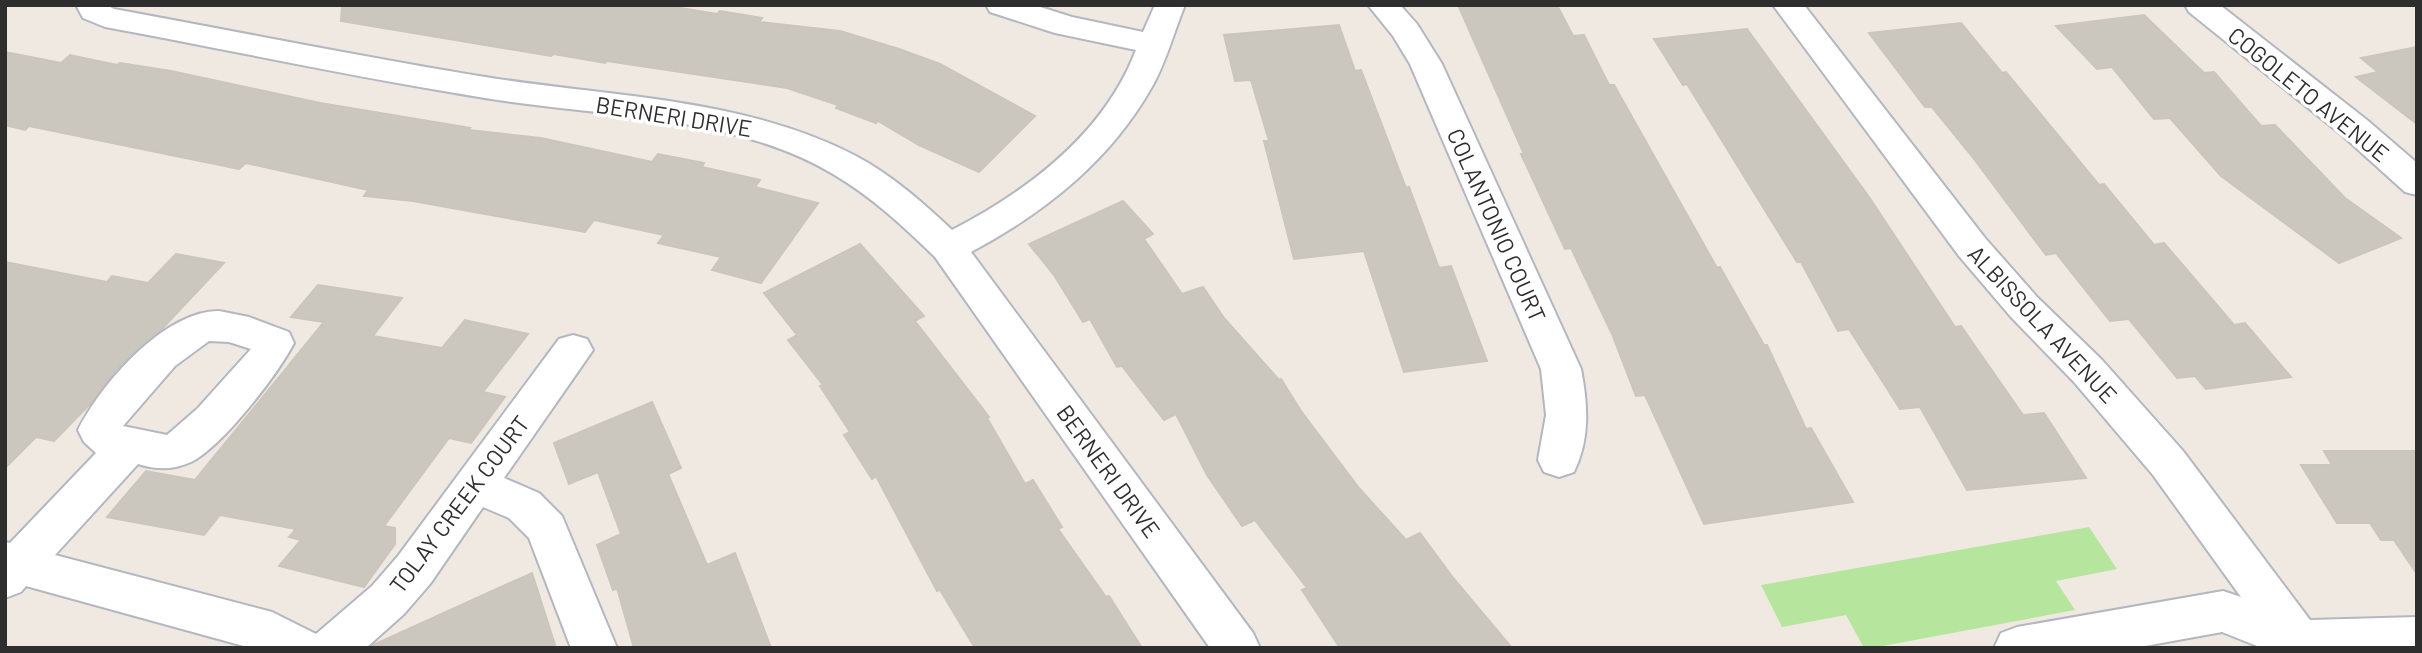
<svg xmlns="http://www.w3.org/2000/svg" width="2422" height="653" viewBox="0 0 2422 653" font-family="Barlow,sans-serif">
<style>
.green{fill:#b6e59e}
.building{fill:#cbc7bf;stroke:#cbc5ba;stroke-width:2}
.lines{fill:none;stroke-linecap:round;stroke-linejoin:round}
.minor-casing{stroke:#b4b7c1;stroke-width:4}
.minor{fill:#fff;fill-rule:evenodd}
.labels{text-anchor:middle;dominant-baseline:central;stroke-width:7;stroke-linejoin:round;paint-order:stroke}
.street-label{font-size:23px;fill:#2e2e2e;stroke:#fff}
</style>
<rect width="100%" height="100%" fill="#efe9e1"/>
<path class="green" d="M 2089,527 L 2117,569 L 2056,581 L 2075,610 L 1872,648 L 1864,648 L 1846,615 L 1782,627 L 1761,585 Z"/>
<g class="building">
<path d="M 342,5 L 663,5 L 717,14 L 720,11 L 762,18 L 759,22 L 840,31 L 899,49 L 940,64 L 1035,116 L 979,172 L 919,145 L 878,121 L 876,123 L 836,108 L 838,105 L 787,88 L 607,61 L 605,63 L 554,54 L 551,56 L 341,21 Z"/>
<path d="M 1458,5 L 1557,5 L 1573,36 L 1584,35 L 1609,85 L 1614,85 L 1717,268 L 1720,267 L 1764,345 L 1767,345 L 1806,429 L 1811,428 L 1853,502 L 1704,524 L 1645,395 L 1636,396 L 1612,334 L 1571,248 L 1565,249 L 1521,154 L 1524,154 Z"/>
<path d="M 2144,15 L 2204,73 L 2214,72 L 2261,126 L 2275,125 L 2345,198 L 2401,238 L 2339,263 L 2221,176 L 2170,118 L 2154,119 L 2112,67 L 2097,69 L 2056,26 Z"/>
<path d="M 1961,23 L 2002,73 L 2006,72 L 2099,185 L 2104,184 L 2154,245 L 2164,243 L 2234,325 L 2245,323 L 2291,377 L 2206,389 L 2195,376 L 2177,378 L 2129,319 L 2110,321 L 2056,253 L 2046,255 L 1971,155 L 1932,107 L 1925,107 L 1869,33 Z"/>
<path d="M 1339,25 L 1355,71 L 1361,70 L 1406,188 L 1409,187 L 1439,268 L 1451,266 L 1487,361 L 1404,372 L 1364,251 L 1294,259 L 1264,141 L 1269,141 L 1251,80 L 1235,81 L 1224,35 Z"/>
<path d="M 1747,29 L 1869,197 L 1955,327 L 1961,326 L 2023,415 L 2044,413 L 2086,478 L 1967,490 L 1920,407 L 1900,409 L 1849,329 L 1838,331 L 1801,262 L 1797,262 L 1687,84 L 1683,85 L 1654,39 Z"/>
<path d="M 2417,47 L 2417,124 L 2356,77 L 2378,72 L 2361,58 Z"/>
<path d="M 5,52 L 61,63 L 70,55 L 117,65 L 120,63 L 171,71 L 320,103 L 470,128 L 468,130 L 541,138 L 652,162 L 658,154 L 704,163 L 702,167 L 760,180 L 755,187 L 818,203 L 761,283 L 712,270 L 721,257 L 658,243 L 664,235 L 594,220 L 585,232 L 413,201 L 364,196 L 368,190 L 246,163 L 239,169 L 29,126 L 25,130 L 5,125 Z"/>
<path d="M 1123,201 L 1153,234 L 1144,239 L 1182,294 L 1203,287 L 1224,318 L 1279,380 L 1281,379 L 1301,411 L 1359,488 L 1406,540 L 1420,533 L 1454,579 L 1512,648 L 1340,648 L 1302,590 L 1307,588 L 1255,520 L 1242,526 L 1207,475 L 1176,414 L 1164,420 L 1122,366 L 1117,367 L 1090,319 L 1083,322 L 1054,275 L 1029,244 Z"/>
<path d="M 860,244 L 924,316 L 915,321 L 989,417 L 987,418 L 1025,484 L 1033,480 L 1062,527 L 1058,529 L 1106,597 L 1109,596 L 1142,648 L 975,648 L 940,590 L 937,591 L 876,476 L 872,479 L 844,435 L 850,432 L 820,386 L 823,385 L 788,340 L 797,335 L 764,293 Z"/>
<path d="M 176,254 L 224,263 L 159,332 L 116,370 L 93,401 L 54,441 L 36,437 L 5,468 L 5,262 L 107,282 L 112,276 L 148,283 Z"/>
<path d="M 318,285 L 402,298 L 373,336 L 442,348 L 465,320 L 528,334 L 483,392 L 505,397 L 471,443 L 449,438 L 384,526 L 395,528 L 395,544 L 364,587 L 279,566 L 301,540 L 289,537 L 296,529 L 220,515 L 204,535 L 107,517 L 146,471 L 195,480 L 324,322 L 291,317 Z"/>
<path d="M 652,402 L 681,468 L 668,474 L 707,565 L 735,553 L 771,648 L 634,648 L 617,588 L 613,590 L 597,545 L 621,534 L 598,472 L 569,484 L 554,443 Z"/>
<path d="M 2324,451 L 2417,451 L 2417,574 L 2394,540 L 2381,540 L 2370,523 L 2337,523 L 2301,465 L 2332,465 Z"/>
<path d="M 532,573 L 556,648 L 370,648 L 375,644 Z"/>
</g>
<g class="lines">
<g class="minor-casing">
<g id="minor">
<path d="M 76,5 L 107,5 L 114,9 C 235,31 357,56 479,76 C 605,97 740,96 856,156 C 892,175 922,202 952,230 C 1029,190 1104,134 1136,50 L 1055,33 L 990,12 L 986,5 L 1034,5 L 1072,17 L 1143,32 L 1155,5 L 1185,5 C 1174,31 1167,60 1153,85 C 1111,160 1046,212 971,252 L 1253,633 L 1260,648 L 1210,648 L 935,257 C 903,226 872,197 833,174 C 731,113 593,117 479,97 C 354,77 230,50 105,27 L 83,18 Z"/>
<path d="M 1368,5 L 1400,5 L 1417,24 L 1442,64 L 1581,369 C 1588,405 1590,439 1574,472 L 1559,477 L 1544,472 L 1538,460 L 1546,415 L 1541,369 L 1410,64 L 1393,36 Z"/>
<path d="M 1773,5 L 1804,5 L 1985,238 L 2037,297 L 2102,360 L 2183,451 L 2310,620 L 2417,617 L 2417,648 L 2262,648 L 2222,632 L 2134,648 L 1994,648 L 2001,633 L 2017,627 L 2223,591 L 2241,597 L 2153,475 L 2074,382 L 2011,317 L 1959,256 Z"/>
<path d="M 2185,5 L 2220,5 L 2367,120 L 2417,163 L 2417,195 L 2405,192 L 2343,136 L 2189,12 Z"/>
<path d="M 219,311 L 249,317 L 289,332 L 294,343 C 278,374 222,447 191,462 C 173,470 157,470 138,464 L 55,555 L 272,612 L 316,634 L 372,586 L 398,556 L 559,339 L 573,335 L 587,339 L 593,350 L 504,478 L 539,493 L 562,516 L 617,648 L 571,648 L 529,538 L 509,518 L 483,507 L 430,584 L 404,614 L 366,648 L 251,648 L 26,586 L 21,592 L 5,598 L 5,542 L 10,543 L 96,453 L 84,442 L 78,430 C 101,384 164,311 219,311 ZM 209,341 L 229,342 L 251,349 L 197,409 L 167,435 L 123,426 L 175,366 Z"/>
</g>
</g>
<use href="#minor" class="minor"/>
</g>
<g class="labels">
<g class="street-label">
<text transform="translate(2309 94) rotate(39)">COGOLETO AVENUE</text>
<text transform="translate(674 116) rotate(9)">BERNERI DRIVE</text>
<text transform="translate(1497 225) rotate(66)">COLANTONIO COURT</text>
<text transform="translate(2043 324) rotate(47)">ALBISSOLA AVENUE</text>
<text transform="translate(1109 471) rotate(54)">BERNERI DRIVE</text>
<text transform="translate(459 504) rotate(-53)">TOLAY CREEK COURT</text>
</g>
</g>
<rect width="2422" height="653" fill="none" stroke="#2e2e2e" stroke-width="14"/>
</svg>
